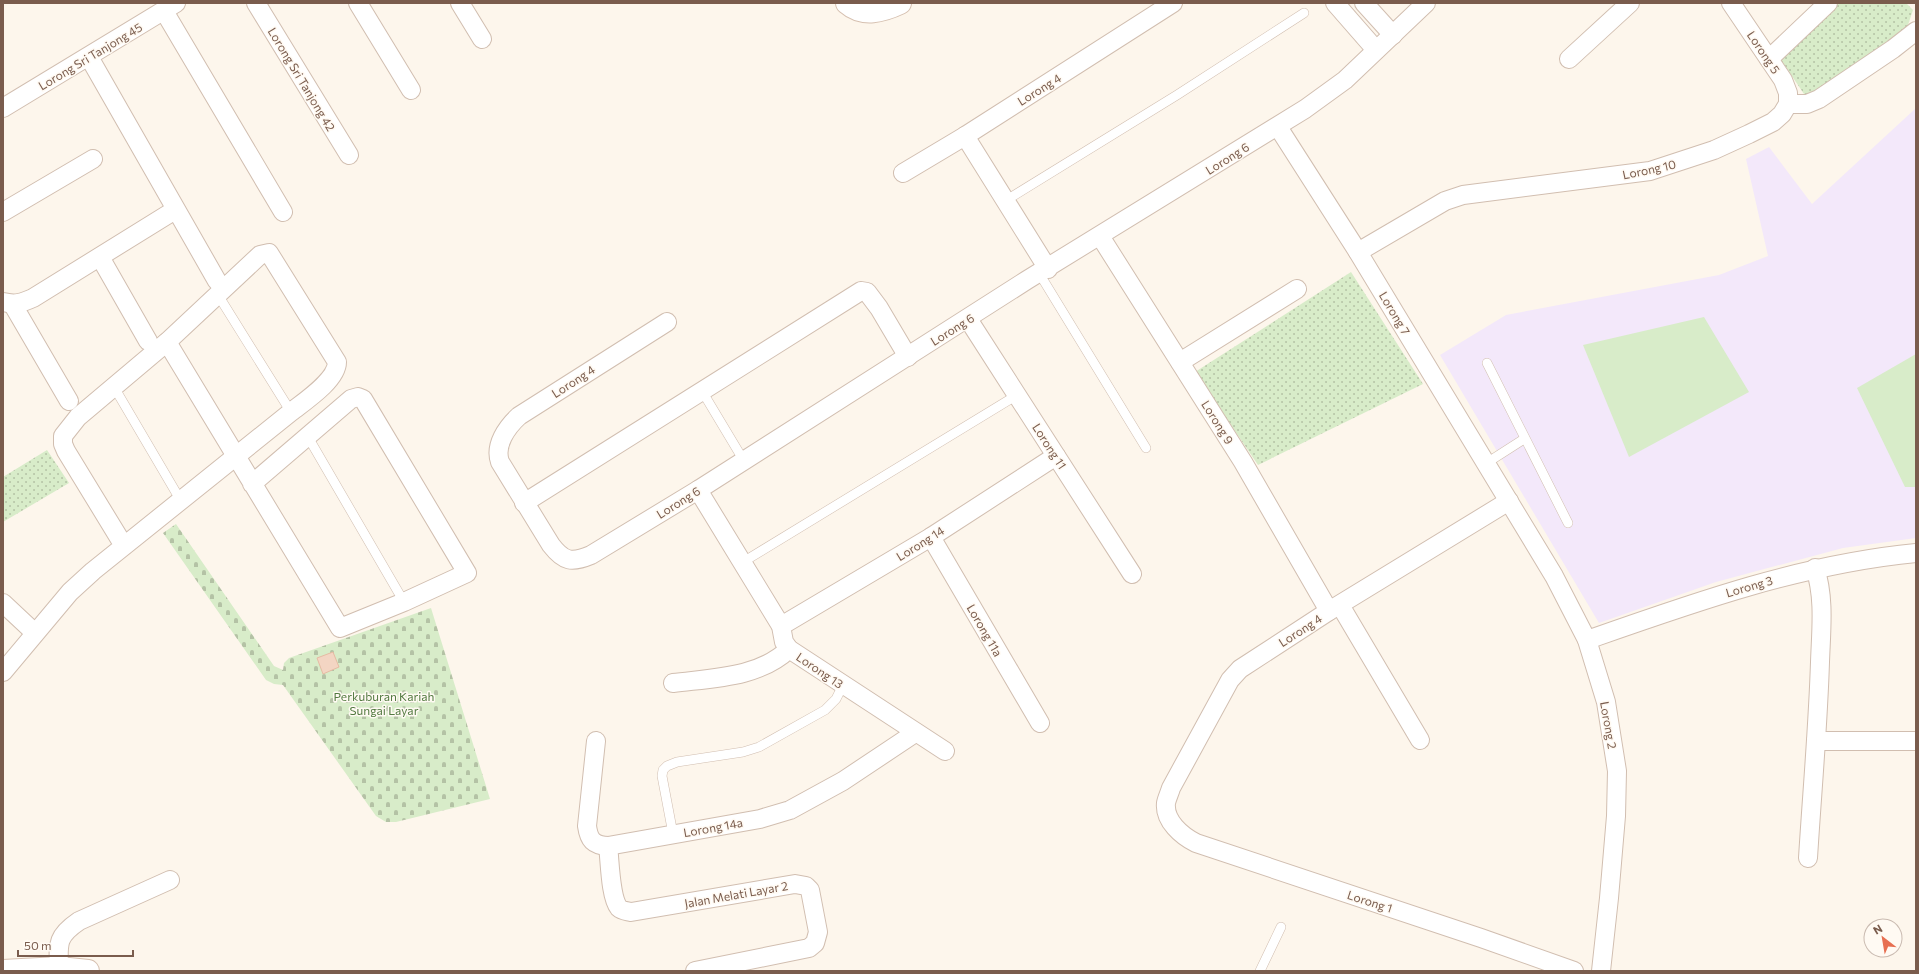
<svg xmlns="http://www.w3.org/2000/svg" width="1919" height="974" viewBox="0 0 1919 974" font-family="Commissioner,sans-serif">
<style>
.education{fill:#f3e8fa}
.green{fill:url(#green-dots)}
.cemetery{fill:url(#cemetery-stones)}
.pitch{fill:#d8ecc9}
.building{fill:#f3d5c3;stroke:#e6bba3}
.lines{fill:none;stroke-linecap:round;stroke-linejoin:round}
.lane-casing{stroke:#d1beb0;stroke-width:10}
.street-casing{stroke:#d1beb0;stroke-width:20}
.secondary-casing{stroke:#d6c0b0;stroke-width:24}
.lane{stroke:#fff;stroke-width:9}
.street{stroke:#fff;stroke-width:18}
.secondary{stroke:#fff;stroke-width:22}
.labels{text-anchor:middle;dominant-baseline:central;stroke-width:3;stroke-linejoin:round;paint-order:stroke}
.street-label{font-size:12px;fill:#7a5c4d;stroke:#fffaf3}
.park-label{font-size:12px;fill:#537a41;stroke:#fffaf3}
</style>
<defs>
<pattern id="green-dots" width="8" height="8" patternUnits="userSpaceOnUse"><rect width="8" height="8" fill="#d8ecc9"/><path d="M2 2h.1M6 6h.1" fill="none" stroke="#b4c2a5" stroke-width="1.8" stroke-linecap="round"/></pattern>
<pattern id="cemetery-stones" width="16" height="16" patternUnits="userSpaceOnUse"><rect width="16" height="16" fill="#d8ecc9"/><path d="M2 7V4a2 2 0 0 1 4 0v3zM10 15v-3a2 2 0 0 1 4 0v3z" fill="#b4c2a5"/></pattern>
</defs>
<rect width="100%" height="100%" fill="#fdf6ec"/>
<path class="education" d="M 1916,108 L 1916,538 L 1843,548 L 1716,582 L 1599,623 L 1440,355 L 1506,315 L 1719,275 L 1768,256 L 1746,159 L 1769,147 L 1812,204 Z"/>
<g class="green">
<path d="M 1837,3 L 1906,3 L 1913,10 L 1907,28 L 1815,95 L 1804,94 L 1779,57 Z"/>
<path d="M 1351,272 L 1423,384 L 1258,465 L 1195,372 Z"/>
<path d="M 47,450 L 69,483 L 3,522 L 3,477 Z"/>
</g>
<path class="cemetery" d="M 176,524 L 274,666 L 283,670 L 284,663 L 289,658 L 431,608 L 490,799 L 396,822 L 386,822 L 376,816 L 283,685 L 274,684 L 266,680 L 163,533 Z"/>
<g class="pitch">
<path d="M 1704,317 L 1749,392 L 1629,457 L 1583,345 Z"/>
<path d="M 1916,354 L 1916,487 L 1905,487 L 1857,388 Z"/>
</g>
<path class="building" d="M 333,652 L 339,667 L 323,674 L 317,658 Z"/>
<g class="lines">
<g class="lane-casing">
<g id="lane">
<path d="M 1005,201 L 1177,95 L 1304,13"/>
<path d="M 1039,273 L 1146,448"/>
<path d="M 218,295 L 291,412"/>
<path d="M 1487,363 L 1568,523"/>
<path d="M 114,387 L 181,501"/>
<path d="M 702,391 L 744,461"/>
<path d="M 308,437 L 404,602"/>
<path d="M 1485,464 L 1524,439"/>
<path d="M 743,562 L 1017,395"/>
<path d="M 673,834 L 662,776 L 663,770 L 667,766 L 677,762 L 743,752 L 759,747 L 825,710 L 836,699 L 843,685"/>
<path d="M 1260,971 L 1281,927"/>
</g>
</g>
<g class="street-casing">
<g id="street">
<path d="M 256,3 L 349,155"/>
<path d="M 358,3 L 411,90"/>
<path d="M 460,3 L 482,39"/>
<path d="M 1335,3 L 1376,50"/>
<path d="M 1364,3 L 1393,35"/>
<path d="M 1731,3 L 1783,80 L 1788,93 L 1788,104"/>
<path d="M 164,11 L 283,212"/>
<path d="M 89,57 L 217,281"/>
<path d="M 1569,59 L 1630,3"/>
<path d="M 1769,59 L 1828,3"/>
<path d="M 1788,104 L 1807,104 L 1819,99 L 1893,49 L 1916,31"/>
<path d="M 3,108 L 176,3"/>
<path d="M 1278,127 L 1358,252 L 1554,576 L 1587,640 L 1606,702 L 1617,771 L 1616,816 L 1609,898 L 1601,971"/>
<path d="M 965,136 L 1048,269"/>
<path d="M 903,173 L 965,136 L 1173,3"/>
<path d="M 3,212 L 93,159"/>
<path d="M 1100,236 L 1243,462 L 1329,611"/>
<path d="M 1358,252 L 1445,201 L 1463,195 L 1650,171 L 1714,150 L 1749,134 L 1773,122 L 1782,114 L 1788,104"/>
<path d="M 100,257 L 148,341"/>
<path d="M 3,302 C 15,305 22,303 33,298 L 175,210"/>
<path d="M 13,305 L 69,401"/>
<path d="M 968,319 L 1132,574"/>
<path d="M 667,322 L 519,416 C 507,427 494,445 500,462 L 551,545 C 564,562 572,563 591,555 L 698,490 L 1027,280 L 1305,109 L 1345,80 L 1426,3"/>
<path d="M 167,342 L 340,628 L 404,602 L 467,573 L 363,399 L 358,397 L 351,399 L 252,484"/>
<path d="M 1180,362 L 1297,289"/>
<path d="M 698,490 L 781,626 L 784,642 L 789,649 L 945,751"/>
<path d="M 1509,501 L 1329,611 L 1240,669 L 1230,680 L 1171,788 C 1170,792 1167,798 1166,803 C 1164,821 1182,836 1196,843 L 1481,938 L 1574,971"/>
<path d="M 524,503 L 861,291 L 867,292 L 879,308 L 908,357"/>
<path d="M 931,537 L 1040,723"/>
<path d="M 3,603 L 35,633"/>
<path d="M 1340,605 L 1420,740"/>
<path d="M 781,626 L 931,537 L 1056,456"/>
<path d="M 1587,640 C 1695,602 1802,564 1916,553"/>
<path d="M 3,672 L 70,592 L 93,571 L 291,412 C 305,401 337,380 337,362 L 269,253 L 260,255 L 167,342 L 78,417 L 63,436 L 63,444 L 66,451 L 124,546"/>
<path d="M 673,683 C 712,678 759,678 789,649"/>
<path d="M 596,741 L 587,826 C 589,840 593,845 608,846 L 760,819 L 790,810 L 843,781 L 915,733"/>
<path d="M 1816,741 L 1916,741"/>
<path d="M 608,846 C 610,860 610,897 619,908 C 622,911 627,911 631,912 L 795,884 L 806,886 L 810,890 L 818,932 L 815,943 L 809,948 L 695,971"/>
<path d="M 1808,858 C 1812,793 1818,727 1820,662 C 1821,631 1825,598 1815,568"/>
<path d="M 59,968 C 58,943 57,936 79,921 L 170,880"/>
</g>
</g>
<g class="secondary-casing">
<g id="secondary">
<path d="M 847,3 C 863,17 883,11 900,3"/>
<path d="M 3,971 L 59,968 L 88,971"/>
</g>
</g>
<use href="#lane" class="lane"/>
<use href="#street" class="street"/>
<use href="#secondary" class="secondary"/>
</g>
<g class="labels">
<g class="street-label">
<text transform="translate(1764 52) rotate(56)">Lorong 5</text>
<text transform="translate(90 56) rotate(-31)">Lorong Sri Tanjong 45</text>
<text transform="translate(302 79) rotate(59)">Lorong Sri Tanjong 42</text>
<text transform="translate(1039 89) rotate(-32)">Lorong 4</text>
<text transform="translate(1227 158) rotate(-32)">Lorong 6</text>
<text transform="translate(1649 169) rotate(-12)">Lorong 10</text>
<text transform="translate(1395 313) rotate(59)">Lorong 7</text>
<text transform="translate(952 329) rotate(-32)">Lorong 6</text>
<text transform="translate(573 381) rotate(-33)">Lorong 4</text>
<text transform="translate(1218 422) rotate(58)">Lorong 9</text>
<text transform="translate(1050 446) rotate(57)">Lorong 11</text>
<text transform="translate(678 502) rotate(-32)">Lorong 6</text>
<text transform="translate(920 543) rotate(-32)">Lorong 14</text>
<text transform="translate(1749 586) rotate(-16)">Lorong 3</text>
<text transform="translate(985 630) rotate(60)">Lorong 11a</text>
<text transform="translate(1300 630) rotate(-33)">Lorong 4</text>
<text transform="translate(820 670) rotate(34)">Lorong 13</text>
<text transform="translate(1609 725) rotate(80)">Lorong 2</text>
<text transform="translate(713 827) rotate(-10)">Lorong 14a</text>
<text transform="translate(736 894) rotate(-10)">Jalan Melati Layar 2</text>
<text transform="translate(1370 901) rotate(18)">Lorong 1</text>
</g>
<g class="park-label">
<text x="384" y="696">Perkuburan Kariah<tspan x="384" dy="14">Sungai Layar</tspan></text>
</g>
</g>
<rect width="1919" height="974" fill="none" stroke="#7a5c4d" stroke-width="8"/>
<g transform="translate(1883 938) rotate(329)"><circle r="19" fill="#fffaf3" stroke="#cabbb1"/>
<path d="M0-3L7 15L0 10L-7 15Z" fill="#e76f51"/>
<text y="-6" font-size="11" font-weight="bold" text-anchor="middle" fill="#7a5c4d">N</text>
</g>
<path d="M18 950v6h115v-6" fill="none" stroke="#7a5c4d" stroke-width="2"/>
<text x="24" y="950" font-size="12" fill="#7a5c4d" stroke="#fffaf3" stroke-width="3" paint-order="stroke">50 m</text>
</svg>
